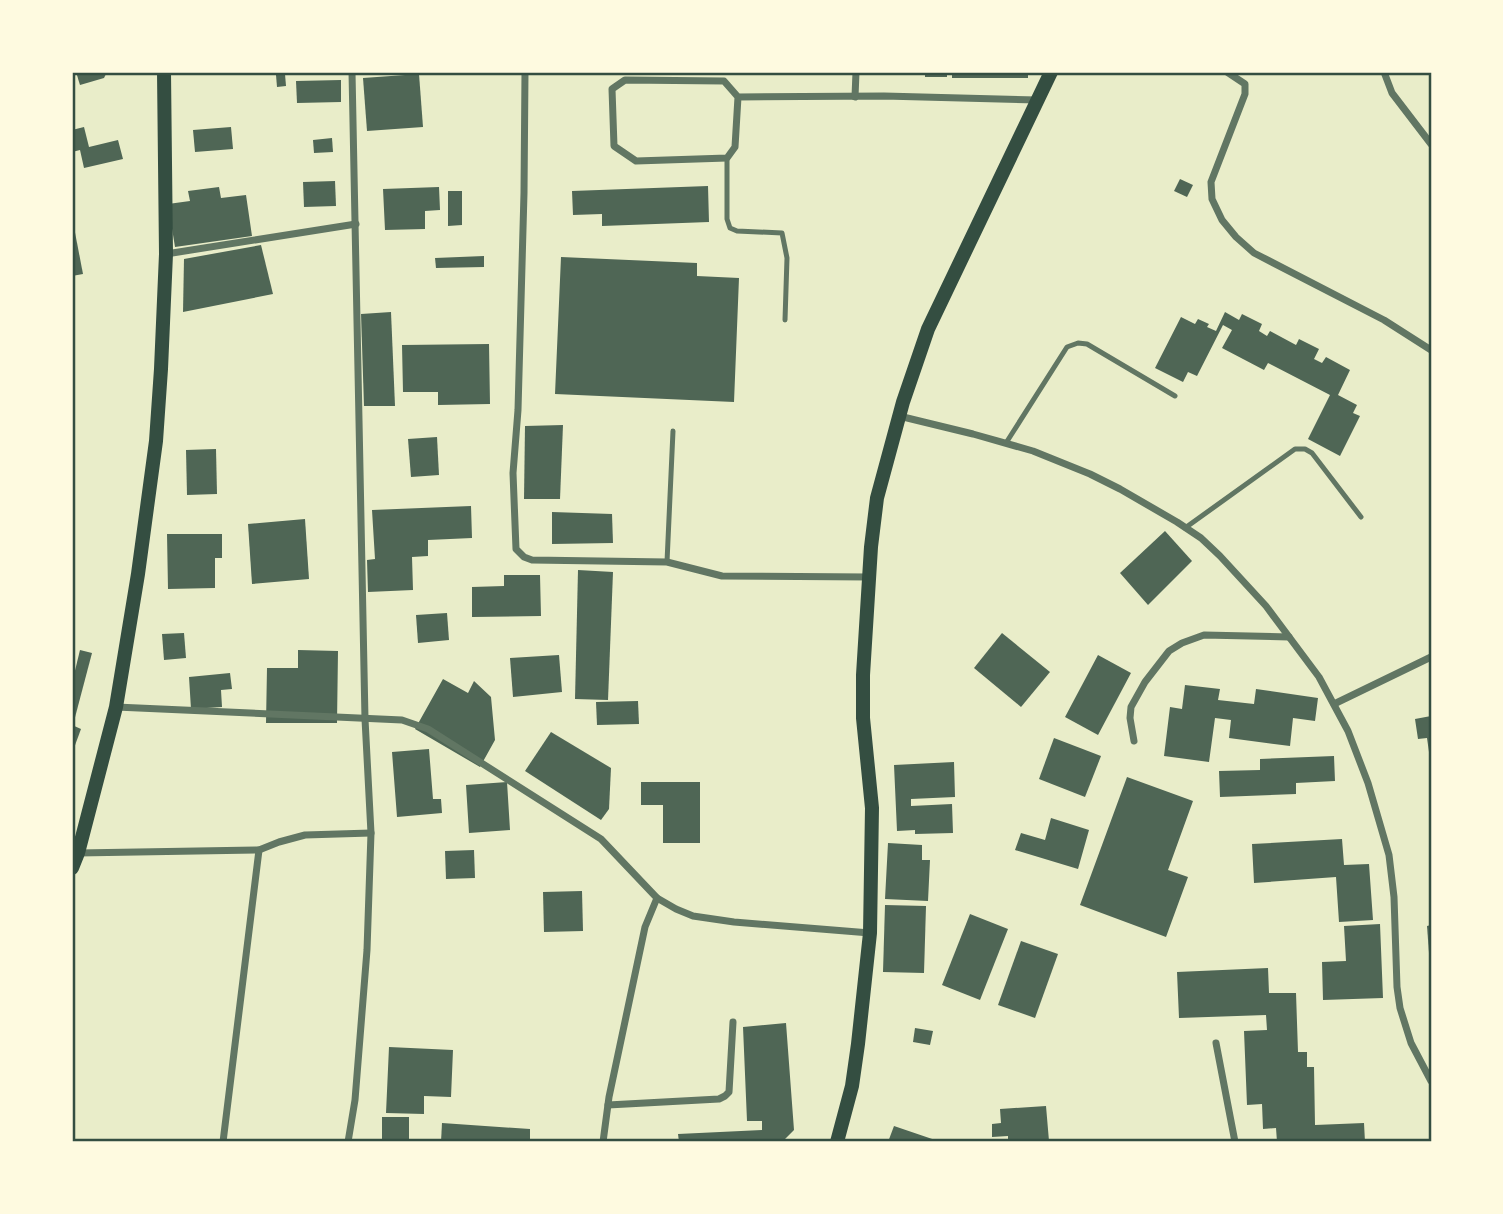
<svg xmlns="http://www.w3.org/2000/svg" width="1503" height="1214" viewBox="0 0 1503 1214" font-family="'Times New Roman',serif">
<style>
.building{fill:#4f6655}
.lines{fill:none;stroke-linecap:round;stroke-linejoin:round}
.service{stroke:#617663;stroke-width:5}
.minor{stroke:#617663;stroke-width:7}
.secondary{stroke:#344e41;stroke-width:14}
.neatline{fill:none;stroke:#344e41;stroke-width:2.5}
</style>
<rect width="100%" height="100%" fill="#e9edc9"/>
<g class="building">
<path d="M 76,72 L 107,72 L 104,78 L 80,85 Z"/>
<rect x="925" y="72" width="22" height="5"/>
<rect x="952" y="72" width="76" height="6"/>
<path d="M 285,74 L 286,86 L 277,87 L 276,75 Z"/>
<path d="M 419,74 L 423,127 L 367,131 L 363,78 Z"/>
<path d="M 341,80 L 341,102 L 297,103 L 296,81 Z"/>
<path d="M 84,127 L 89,147 L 118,140 L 123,159 L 84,168 L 80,150 L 72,152 L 72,130 Z"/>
<path d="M 231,127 L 233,149 L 195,152 L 193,130 Z"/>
<path d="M 332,138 L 333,152 L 314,153 L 313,140 Z"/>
<path d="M 1180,179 L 1193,185 L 1187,197 L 1174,191 Z"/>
<path d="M 335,181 L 336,206 L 304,207 L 303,182 Z"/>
<path d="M 708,186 L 709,222 L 602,226 L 602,214 L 573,215 L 572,191 Z"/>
<path d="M 219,187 L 221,198 L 246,195 L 252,236 L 175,247 L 168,204 L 190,201 L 188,191 Z"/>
<path d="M 439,187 L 440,210 L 425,211 L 425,229 L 385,230 L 383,189 Z"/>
<path d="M 448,191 L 462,191 L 462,225 L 448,226 Z"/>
<path d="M 72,222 L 73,222 L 83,274 L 72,276 Z"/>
<path d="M 261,245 L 273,294 L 183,312 L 184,259 Z"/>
<path d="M 484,256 L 484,267 L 436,268 L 435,258 Z"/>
<path d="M 561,257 L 697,263 L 697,276 L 739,278 L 734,402 L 555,394 Z"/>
<path d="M 391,312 L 395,406 L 364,406 L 361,314 Z"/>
<path d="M 1225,312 L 1239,320 L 1242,314 L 1262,324 L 1259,331 L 1267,336 L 1270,331 L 1296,345 L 1299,339 L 1319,349 L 1314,359 L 1322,363 L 1326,357 L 1350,370 L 1338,395 L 1357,405 L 1353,413 L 1360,416 L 1340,456 L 1308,439 L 1330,395 L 1268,363 L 1264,370 L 1222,348 L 1232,330 L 1223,325 L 1197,376 L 1188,372 L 1183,382 L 1155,368 L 1181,317 L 1195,324 L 1198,319 L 1209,324 L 1207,327 L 1216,331 Z"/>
<path d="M 489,344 L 490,404 L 438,405 L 438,392 L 403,392 L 402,345 Z"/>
<path d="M 563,425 L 560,499 L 524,499 L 525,426 Z"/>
<path d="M 437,437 L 439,475 L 411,477 L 408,439 Z"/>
<path d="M 216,449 L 217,494 L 187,495 L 186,450 Z"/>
<path d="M 471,506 L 472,538 L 428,540 L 428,556 L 412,557 L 413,590 L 368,592 L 367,560 L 375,559 L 372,510 Z"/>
<path d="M 552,512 L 612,514 L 613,543 L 552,544 Z"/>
<path d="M 305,519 L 309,579 L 252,584 L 248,524 Z"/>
<path d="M 1165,531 L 1192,561 L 1148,605 L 1120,573 Z"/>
<path d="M 167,534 L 222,534 L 222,558 L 215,558 L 215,588 L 168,589 Z"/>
<path d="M 578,570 L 613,572 L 608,700 L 575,699 Z"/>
<path d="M 504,575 L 540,575 L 541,616 L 472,617 L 472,587 L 504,586 Z"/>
<path d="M 447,613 L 449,640 L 418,643 L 416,615 Z"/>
<path d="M 184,633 L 186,658 L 164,660 L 162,634 Z"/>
<path d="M 1002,633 L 1050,672 L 1021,707 L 974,668 Z"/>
<path d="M 80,650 L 92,653 L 73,725 L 72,683 Z"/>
<path d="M 298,650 L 338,651 L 337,723 L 266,723 L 267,668 L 298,668 Z"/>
<path d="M 559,655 L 562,692 L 513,697 L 510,658 Z"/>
<path d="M 1098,655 L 1131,673 L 1098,735 L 1065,717 Z"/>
<path d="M 230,673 L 232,689 L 221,690 L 222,707 L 191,709 L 189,677 Z"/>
<path d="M 443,679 L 468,693 L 474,681 L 491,697 L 495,740 L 480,767 L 415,729 Z"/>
<path d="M 1185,685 L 1220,689 L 1218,700 L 1254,704 L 1256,689 L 1318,698 L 1315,721 L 1293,718 L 1290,746 L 1229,738 L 1231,720 L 1215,718 L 1209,762 L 1164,756 L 1170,707 L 1182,709 Z"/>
<path d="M 638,701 L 639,724 L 597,725 L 596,702 Z"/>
<path d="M 1431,716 L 1431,759 L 1430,759 L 1427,738 L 1418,739 L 1415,719 Z"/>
<path d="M 72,725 L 81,729 L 74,748 L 72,748 Z"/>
<path d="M 551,732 L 611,768 L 609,809 L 601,820 L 525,771 Z"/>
<path d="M 1054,738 L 1101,756 L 1085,797 L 1039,779 Z"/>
<path d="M 429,749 L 433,799 L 441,799 L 442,813 L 397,817 L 392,752 Z"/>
<path d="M 1334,756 L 1335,781 L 1296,783 L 1296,794 L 1220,797 L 1219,771 L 1260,770 L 1260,759 Z"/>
<path d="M 954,762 L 955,797 L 911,799 L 911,806 L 952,804 L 953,833 L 915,834 L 915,830 L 897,831 L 894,765 Z"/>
<path d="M 1127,777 L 1193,801 L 1168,870 L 1188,877 L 1166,937 L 1080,905 Z"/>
<path d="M 507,782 L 510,830 L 469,833 L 466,785 Z"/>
<path d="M 641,782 L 700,782 L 700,843 L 663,843 L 663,805 L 641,805 Z"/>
<path d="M 1051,818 L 1089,830 L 1078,869 L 1015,850 L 1021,833 L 1045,840 Z"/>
<path d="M 1342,839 L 1344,865 L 1369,864 L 1373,920 L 1339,922 L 1336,877 L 1254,883 L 1252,844 Z"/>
<path d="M 888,843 L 922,845 L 922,860 L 930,860 L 928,901 L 885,899 Z"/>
<path d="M 474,850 L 475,878 L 446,879 L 445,851 Z"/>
<path d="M 582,891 L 583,931 L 544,932 L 543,892 Z"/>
<path d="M 885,905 L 926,906 L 924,973 L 883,972 Z"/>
<path d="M 970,914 L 1008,929 L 980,1000 L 942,985 Z"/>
<path d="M 1380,924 L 1383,998 L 1323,1000 L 1322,962 L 1346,961 L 1344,926 Z"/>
<path d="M 1431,925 L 1431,953 L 1429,953 L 1427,926 Z"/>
<path d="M 1021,941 L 1058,954 L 1035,1018 L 998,1005 Z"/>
<path d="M 1268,968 L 1269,993 L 1296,993 L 1298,1052 L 1307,1052 L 1307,1067 L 1314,1067 L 1315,1125 L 1364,1123 L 1365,1142 L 1277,1142 L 1276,1128 L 1263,1129 L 1262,1104 L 1247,1105 L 1244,1031 L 1267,1030 L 1266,1015 L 1179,1018 L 1177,972 Z"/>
<path d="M 786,1023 L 794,1130 L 782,1142 L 679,1142 L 678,1134 L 762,1130 L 762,1121 L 747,1121 L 743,1027 Z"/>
<path d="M 915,1028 L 933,1031 L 930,1045 L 913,1042 Z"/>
<path d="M 389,1047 L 453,1050 L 451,1097 L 424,1096 L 424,1114 L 386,1113 Z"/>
<path d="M 1046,1106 L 1049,1141 L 1008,1142 L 1008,1136 L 992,1137 L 992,1124 L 1001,1123 L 1000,1109 Z"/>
<rect x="382" y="1117" width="27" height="25"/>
<path d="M 442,1123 L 530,1129 L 530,1142 L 441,1142 Z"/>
<path d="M 894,1126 L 941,1142 L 888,1142 Z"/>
</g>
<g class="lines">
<g class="service">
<path d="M 727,158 L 727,219 L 730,228 L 737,231 L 782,233 L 787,258 L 785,320"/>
<path d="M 1006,443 L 1067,347 L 1078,343 L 1087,344 L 1175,396"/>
<path d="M 1185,528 L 1295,449 L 1305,449 L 1312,453 L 1361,517"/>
<path d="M 667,562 L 673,431"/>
</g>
<g class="minor">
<path d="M 525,72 L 524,193 L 518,410 L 513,473 L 516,549 L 524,557 L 532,560 L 667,562 L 722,576 L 869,577"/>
<path d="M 1227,72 L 1245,84 L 1245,94 L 1211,182 L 1212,199 L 1222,220 L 1236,237 L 1254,253 L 1384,320 L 1431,350"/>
<path d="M 1384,72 L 1392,93 L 1431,144"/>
<path d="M 738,97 L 735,147 L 727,158 L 636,161 L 614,146 L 612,89 L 625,80 L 724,81 L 738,97 L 884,96 L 1037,100"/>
<path d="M 855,97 L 856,72"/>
<path d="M 166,254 L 356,224"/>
<path d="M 899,416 L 973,434 L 1033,451 L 1090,474 L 1120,489 L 1177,522 L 1201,538 L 1220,556 L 1266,606 L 1319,677 L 1348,731 L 1368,783 L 1389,855 L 1394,897 L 1397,987 L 1400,1008 L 1411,1043 L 1431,1081"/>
<path d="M 1334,704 L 1431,657"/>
<path d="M 116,707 L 402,720 L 428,729 L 601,839 L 657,898 L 676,909 L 693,916 L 734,922 L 870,933"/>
<path d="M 1134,741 L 1130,718 L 1131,707 L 1145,682 L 1169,651 L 1182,643 L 1204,635 L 1289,637"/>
<path d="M 78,853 L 259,850 L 279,842 L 305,835 L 371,833"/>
<path d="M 1216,1043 L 1235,1142"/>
<path d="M 608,1105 L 719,1099 L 725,1096 L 729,1092 L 733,1022"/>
<path d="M 223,1142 L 259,850"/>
<path d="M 348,1142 L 355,1100 L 367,950 L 371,833 L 365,719 L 352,72"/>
<path d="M 603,1142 L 609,1097 L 645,927 L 657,898"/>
</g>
<g class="secondary">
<path d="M 72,868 L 78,853 L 116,707 L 138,574 L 156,441 L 161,369 L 166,254 L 164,72"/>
<path d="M 837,1142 L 852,1086 L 858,1044 L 870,933 L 872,808 L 863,718 L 863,675 L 871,547 L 877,498 L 903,402 L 928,329 L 1051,72"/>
</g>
</g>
<rect width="1503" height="1214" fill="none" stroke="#fefae0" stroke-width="147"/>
<rect x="74" y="74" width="1356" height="1066" class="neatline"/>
</svg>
